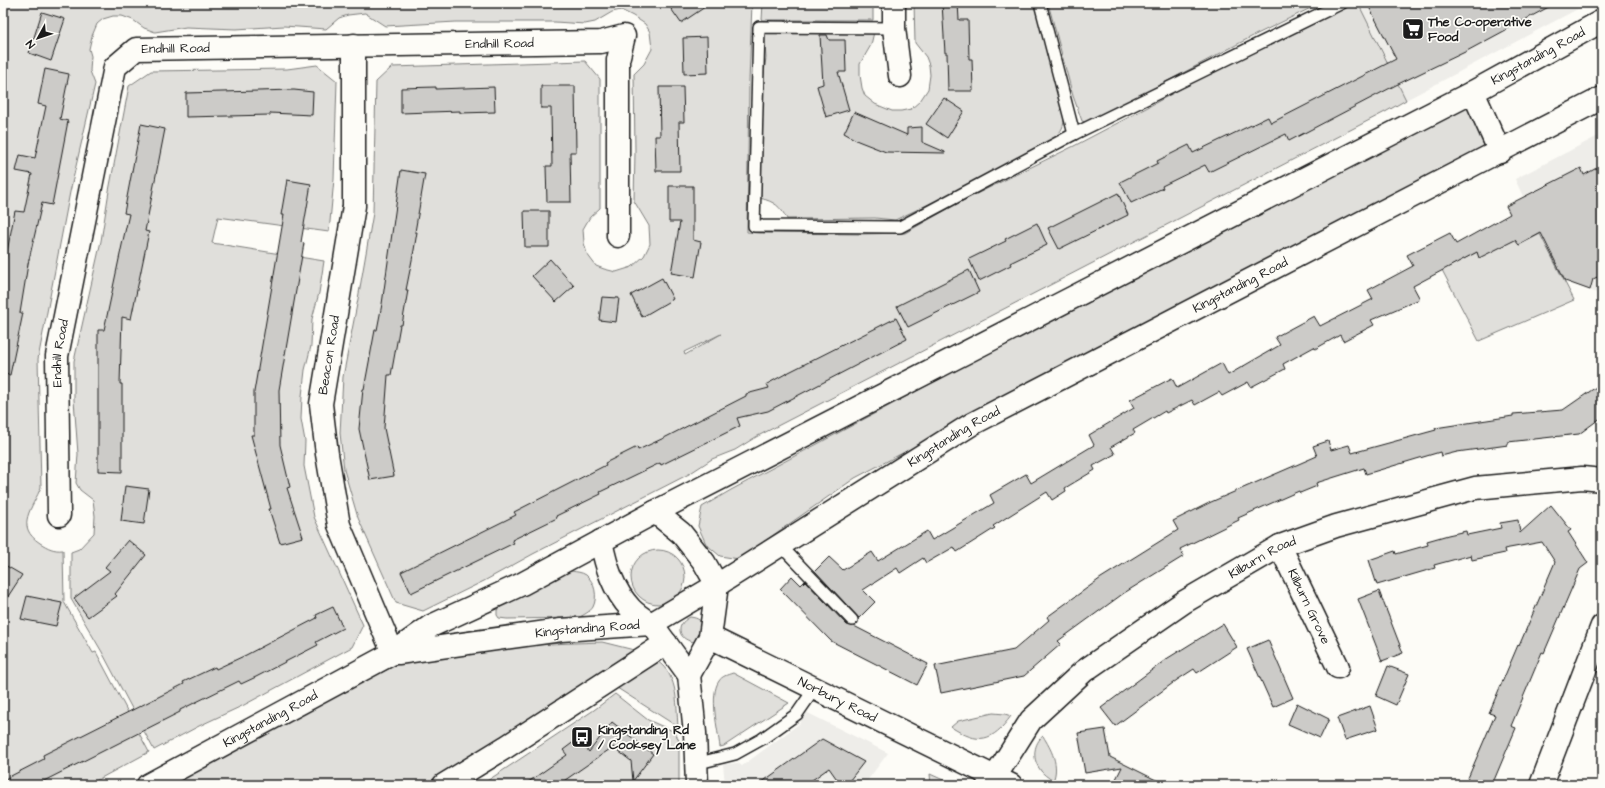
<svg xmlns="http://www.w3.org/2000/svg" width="1605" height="788" viewBox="0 0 1605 788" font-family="'Architects Daughter',sans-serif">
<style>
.built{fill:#eeede9}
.green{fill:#e0dfdb;stroke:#7e7e7c;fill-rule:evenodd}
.building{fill:#cccbc8;stroke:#1c1c1c}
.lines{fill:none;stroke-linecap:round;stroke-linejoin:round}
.lane-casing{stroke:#1c1c1c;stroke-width:14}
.street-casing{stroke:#1c1c1c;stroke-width:25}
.secondary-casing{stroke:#1c1c1c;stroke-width:25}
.lane{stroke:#fdfcf7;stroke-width:11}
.street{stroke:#fdfcf7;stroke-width:22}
.secondary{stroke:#fdfcf7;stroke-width:22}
.labels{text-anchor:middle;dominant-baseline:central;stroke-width:3.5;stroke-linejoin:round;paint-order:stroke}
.poi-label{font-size:13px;font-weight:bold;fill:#1c1c1c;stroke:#fdfcf7;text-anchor:start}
.street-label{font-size:13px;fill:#1c1c1c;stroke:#fdfcf7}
</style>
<rect width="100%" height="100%" fill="#fdfcf7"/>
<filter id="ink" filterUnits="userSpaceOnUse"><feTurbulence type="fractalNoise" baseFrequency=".025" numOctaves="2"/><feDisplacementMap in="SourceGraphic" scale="8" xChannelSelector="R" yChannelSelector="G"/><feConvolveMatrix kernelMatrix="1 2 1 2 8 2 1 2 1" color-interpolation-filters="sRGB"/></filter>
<g filter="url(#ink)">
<g class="built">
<path d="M 1358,3 L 1589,3 L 1406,100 Z"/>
<path d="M 1602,134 L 1602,295 L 1565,281 L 1540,234 L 1515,179 Z"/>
<path d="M 806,712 L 888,753 L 864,785 L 725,785 L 723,764 L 738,763 L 742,766 L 799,724 Z"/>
</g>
<g class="green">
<path d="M 3,3 L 752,3 L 749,81 L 747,232 L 759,233 L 859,234 L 905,233 L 960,202 L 1074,146 L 1148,107 L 1186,86 L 1281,38 L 1299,31 L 1318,19 L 1351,3 L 1358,3 L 1406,100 L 1387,111 L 756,437 L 735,450 L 712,459 L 689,474 L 533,554 L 484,581 L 423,611 L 396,603 L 358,518 L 344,470 L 340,433 L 343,377 L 358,299 L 373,213 L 376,82 L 392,67 L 585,61 L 600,79 L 600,208 L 590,217 L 583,229 L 584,243 L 587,254 L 596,266 L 604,269 L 616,272 L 632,267 L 644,256 L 650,244 L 649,226 L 634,201 L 635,152 L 634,74 L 644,64 L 652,49 L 650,32 L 645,24 L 633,16 L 621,10 L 612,12 L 595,22 L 585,24 L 555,22 L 456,22 L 385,26 L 365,13 L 348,15 L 339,18 L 326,29 L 284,26 L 236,29 L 186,27 L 155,32 L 144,28 L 133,20 L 122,16 L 113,16 L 103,19 L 97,24 L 92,36 L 89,49 L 91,56 L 90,71 L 95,84 L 70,192 L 38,359 L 41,487 C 33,508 14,526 40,543 C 48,548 54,551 63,550 L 64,602 L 93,653 L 96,652 L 149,752 L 88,785 L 3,785 ZM 721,334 L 685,355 L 684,352 Z"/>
<path d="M 763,3 L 873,3 L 873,20 L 762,20 Z"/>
<path d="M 914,3 L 1034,3 L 1050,59 L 1064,119 C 1064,129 1059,133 1053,140 L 961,189 L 895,220 L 875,218 L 787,219 C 780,206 775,202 760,198 L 763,80 L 766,58 L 764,31 L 874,32 L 871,45 L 860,64 L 860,75 L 862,88 L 865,96 L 875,104 L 892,111 L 901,111 L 911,109 L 920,101 L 928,89 L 930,75 L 929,65 L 926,57 L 915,43 Z"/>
<path d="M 1048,3 L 1321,3 L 1253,36 L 1088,123 L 1082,121 L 1073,96 Z"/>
<path d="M 317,65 L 337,81 L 334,179 L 329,232 L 218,217 L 212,243 L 324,261 L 319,293 L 312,319 L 311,346 L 305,370 L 302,396 L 301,419 L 305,441 L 304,466 L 314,517 L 363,625 L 352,647 L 244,705 L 199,726 L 154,750 L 102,652 L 71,599 L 71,552 L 79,549 L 94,533 L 95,516 L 93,500 L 80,490 L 76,483 L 78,454 L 74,400 L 74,361 L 101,241 L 109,191 L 129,86 L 151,71 L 287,69 Z"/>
<path d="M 1468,103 L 1488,143 L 1484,148 L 855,478 L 739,559 L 720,556 L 706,544 L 698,526 L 702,507 L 731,490 L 975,360 Z"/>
<path d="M 1512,233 L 1519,245 L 1540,234 L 1574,300 L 1479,341 L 1442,270 L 1477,252 L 1479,257 Z"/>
<circle cx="658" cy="577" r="27"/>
<path d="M 572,571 C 576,572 582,572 586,575 C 595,582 598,597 593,607 C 590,612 583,615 578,618 L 507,619 L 499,618 L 497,615 L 497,610 L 505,603 L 564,572 Z"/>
<path d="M 690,617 C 699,618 702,621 705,629 L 696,642 C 678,641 674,625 690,617 Z"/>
<path d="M 602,642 L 638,651 L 500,743 L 430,785 L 164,785 L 396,665 L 469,647 Z"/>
<path d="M 652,658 C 679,672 676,701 678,727 L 614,686 Z"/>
<path d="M 733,673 L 789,703 L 724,746 L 720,747 C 718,730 709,695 719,681 C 722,676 727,675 733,673 Z"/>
<path d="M 615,694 L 648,720 L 675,732 L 679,741 L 679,785 L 481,785 L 594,710 Z"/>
<path d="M 993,713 L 1005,714 L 1011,716 C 992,742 979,745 951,727 L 958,721 Z"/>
<path d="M 1043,736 C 1051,749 1060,765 1053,781 C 1048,777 1042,774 1039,768 C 1032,758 1034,743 1043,736 Z"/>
<path d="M 930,774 L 950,783 L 952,785 L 931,785 Z"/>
</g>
<g class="building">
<path d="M 667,3 L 711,3 L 681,23 Z"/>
<path d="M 942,3 L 958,3 L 959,20 L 968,20 L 969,59 L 972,59 L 973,91 L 948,91 L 947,53 L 945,53 Z"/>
<path d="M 1367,3 L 1556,3 L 1465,52 L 1396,85 L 1289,141 L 1286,134 L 1209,172 L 1205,165 L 1162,186 L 1163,188 L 1131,203 L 1120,182 L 1158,163 L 1157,161 L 1189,145 L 1193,153 L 1268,117 L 1271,123 L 1396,59 Z"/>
<path d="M 42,12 L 65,19 L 51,61 L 29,53 Z"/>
<path d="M 820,35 L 827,35 L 829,40 L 845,40 L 846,72 L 838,72 L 849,110 L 826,117 L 817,86 L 823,84 Z"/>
<path d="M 707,37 L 708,73 L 684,74 L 683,38 Z"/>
<path d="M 45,69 L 69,74 L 60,119 L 68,121 L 52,205 L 42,203 L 28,264 L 20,313 L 23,313 L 10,375 L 3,374 L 3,272 L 15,211 L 24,212 L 32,174 L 16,171 L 20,155 L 35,158 L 46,106 L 38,104 Z"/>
<path d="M 541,86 L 575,86 L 576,152 L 570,152 L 571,202 L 547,202 L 546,166 L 552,166 L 551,108 L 541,108 Z"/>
<path d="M 436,87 L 436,89 L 494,87 L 495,112 L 460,113 L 460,111 L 401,113 L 401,88 Z"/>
<path d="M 659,87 L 683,87 L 684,122 L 679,122 L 680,171 L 656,171 L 655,136 L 660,136 Z"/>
<path d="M 294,90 L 313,92 L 312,115 L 270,113 L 270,115 L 186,117 L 186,93 Z"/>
<path d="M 944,98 L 964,111 L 947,138 L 926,124 Z"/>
<path d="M 854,112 L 907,135 L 907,128 L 922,127 L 922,142 L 945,152 L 945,153 L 886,152 L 858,141 L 844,133 Z"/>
<path d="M 141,124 L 165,129 L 145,231 L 149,232 L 131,319 L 122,317 L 120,384 L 122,384 L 122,472 L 98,471 L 98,330 L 104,330 L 122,245 L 129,214 L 124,213 Z"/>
<path d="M 1602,165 L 1602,275 L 1593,279 L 1590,290 L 1565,281 L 1541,233 L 1519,245 L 1515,240 L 1479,258 L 1477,252 L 1413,286 L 1420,299 L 1371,320 L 1374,325 L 1343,341 L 1340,335 L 1315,349 L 1314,347 L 1283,364 L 1285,369 L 1251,387 L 1248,382 L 1222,396 L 1219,392 L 1195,405 L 1192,400 L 1166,413 L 1165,411 L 1133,430 L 1135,433 L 1111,447 L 1115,454 L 1093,466 L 1095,470 L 1065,488 L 1066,491 L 1052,500 L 1047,492 L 993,526 L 995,528 L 957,552 L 954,547 L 926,563 L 923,558 L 900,573 L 897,568 L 863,590 L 875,602 L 859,618 L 815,571 L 829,557 L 843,570 L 872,552 L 878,561 L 927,531 L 932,540 L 994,503 L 990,495 L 1026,474 L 1031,483 L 1094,445 L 1089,435 L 1134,408 L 1130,400 L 1172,378 L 1177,388 L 1222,363 L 1228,375 L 1280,345 L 1275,337 L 1314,316 L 1320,326 L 1373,299 L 1368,290 L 1413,266 L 1407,255 L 1450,233 L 1456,244 L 1510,214 L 1506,206 L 1581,168 L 1584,175 Z"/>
<path d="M 401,170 L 425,174 L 415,232 L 417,232 L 414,250 L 406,290 L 408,290 L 402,325 L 400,325 L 391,375 L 388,375 L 384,428 L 394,476 L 370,480 L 359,429 L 363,389 L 364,389 L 375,330 L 377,330 L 382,304 Z"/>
<path d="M 287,180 L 311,184 L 301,242 L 304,243 L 301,261 L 279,390 L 280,445 L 290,487 L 287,488 L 303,537 L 280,543 L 269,509 L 271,509 L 251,435 L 254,435 L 254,392 L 284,215 L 281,215 Z"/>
<path d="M 669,186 L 693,186 L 693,240 L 701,242 L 695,277 L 671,273 L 680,222 L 669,222 Z"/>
<path d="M 1118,193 L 1128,215 L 1059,249 L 1048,228 Z"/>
<path d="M 524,211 L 549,211 L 549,247 L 525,247 Z"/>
<path d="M 1037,223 L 1047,245 L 1010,263 L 1011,265 L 979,281 L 969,259 L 1006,241 L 1005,239 Z"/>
<path d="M 550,259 L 574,286 L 556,302 L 532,276 Z"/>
<path d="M 969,270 L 979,292 L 908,327 L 897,306 Z"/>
<path d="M 662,278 L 673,299 L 642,317 L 631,295 Z"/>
<path d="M 602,297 L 619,298 L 616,322 L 599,320 Z"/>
<path d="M 896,318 L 907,339 L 768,411 L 737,418 L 740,426 L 661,465 L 660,463 L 600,492 L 601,494 L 556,516 L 557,518 L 512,540 L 514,543 L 411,593 L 401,572 L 516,515 L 514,512 L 606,465 L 605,463 L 637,447 L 638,450 L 666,437 L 746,396 L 746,394 L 769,388 L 767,384 L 789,372 Z"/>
<path d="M 1602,383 L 1602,417 L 1579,434 L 1508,442 L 1508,445 L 1457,452 L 1441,456 L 1440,452 L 1366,474 L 1364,468 L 1316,483 L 1317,486 L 1300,493 L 1299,491 L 1238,518 L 1239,520 L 1180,549 L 1184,556 L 1124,593 L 1058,641 L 1061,644 L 1024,676 L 941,693 L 935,666 L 1014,650 L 1049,620 L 1047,617 L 1101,578 L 1178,530 L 1173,521 L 1211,502 L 1317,456 L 1313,446 L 1328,441 L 1331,450 L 1349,445 L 1352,453 L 1436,430 L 1435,428 L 1513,416 L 1513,414 L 1563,410 Z"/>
<path d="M 125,486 L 149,489 L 144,524 L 121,521 Z"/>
<path d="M 1551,505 L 1571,530 L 1568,532 L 1588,563 L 1580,569 L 1544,653 L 1542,652 L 1527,688 L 1511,726 L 1516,728 L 1492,785 L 1465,785 L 1495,715 L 1489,713 L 1518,645 L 1519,646 L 1555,562 L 1542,542 L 1504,549 L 1505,553 L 1472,560 L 1471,555 L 1434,565 L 1435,568 L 1377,585 L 1369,560 L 1395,551 L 1396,554 L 1428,545 L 1427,541 L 1448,535 L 1466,531 L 1467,535 L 1501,528 L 1500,523 L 1518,520 L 1520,533 Z"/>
<path d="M 128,540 L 146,555 L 115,594 L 117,596 L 88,617 L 74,598 L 110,571 L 105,567 Z"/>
<path d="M 3,564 L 22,575 L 3,604 Z"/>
<path d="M 792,576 L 801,585 L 805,581 L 847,625 L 854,626 L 928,664 L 917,685 L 831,641 L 780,589 Z"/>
<path d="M 1379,591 L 1403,653 L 1382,661 L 1358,599 Z"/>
<path d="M 27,596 L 62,603 L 56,626 L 21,619 Z"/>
<path d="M 333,607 L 343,628 L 316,642 L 318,645 L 256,677 L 241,684 L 239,681 L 180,710 L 180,712 L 36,785 L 3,785 L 3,780 L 44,759 L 43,755 L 184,684 L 183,682 L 215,667 L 216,669 L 246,655 L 317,618 L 316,615 Z"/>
<path d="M 1223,624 L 1237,647 L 1197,673 L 1194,669 L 1177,680 L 1115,726 L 1101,708 L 1168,658 Z"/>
<path d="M 1268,640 L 1293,698 L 1273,707 L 1247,649 Z"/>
<path d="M 1388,666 L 1409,674 L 1396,705 L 1376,696 Z"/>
<path d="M 1297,703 L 1329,719 L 1320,738 L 1288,724 Z"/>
<path d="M 1370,706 L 1378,729 L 1345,740 L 1337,718 Z"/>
<path d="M 612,722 L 653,754 L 633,781 L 631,761 L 613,747 L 558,785 L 524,785 L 567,755 L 563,750 L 579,738 L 589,752 Z"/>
<path d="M 1105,729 L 1110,757 L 1166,785 L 1113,785 L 1122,767 L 1085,773 L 1078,733 Z"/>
<path d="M 822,739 L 864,762 L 846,785 L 841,785 L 829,768 L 805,785 L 758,785 Z"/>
</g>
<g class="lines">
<g class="lane-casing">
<g id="lane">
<path d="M 1040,3 L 1074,134"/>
<path d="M 894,28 L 759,27 L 754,226 L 900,227 L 1074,134 L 1342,3"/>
<path d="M 780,545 L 852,620"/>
<path d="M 695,764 L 735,754 L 762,739 L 797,714 L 815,688"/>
</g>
</g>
<g class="street-casing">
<g id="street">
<path d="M 894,3 L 894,28 L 900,76"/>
<path d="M 354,45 L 354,206 L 321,404 L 327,454 L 339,525 L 393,653"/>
<path id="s1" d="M 59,515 L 57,356 L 115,67 L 136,49 L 601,42 L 624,36 L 618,60 L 618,236"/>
<path id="s2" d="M 1280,546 L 1338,667"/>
<path d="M 657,631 L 689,675 L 695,733 L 697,785"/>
<path id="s3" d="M 710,637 L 1011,785"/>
<path d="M 689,675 L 710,637 L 717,585"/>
<path d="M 444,785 L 506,747 L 666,643"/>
<path id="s4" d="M 988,785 L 995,777 L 1031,720 L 1084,671 L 1184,602 L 1280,546 L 1336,526 L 1475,488 L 1582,478 L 1602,480"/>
<path d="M 1541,785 L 1602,626"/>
</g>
</g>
<g class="secondary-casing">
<g id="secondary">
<path d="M 1473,92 L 1500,152"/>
<path d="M 655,512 L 681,533 L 704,562 L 717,585"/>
<path d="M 601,541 C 606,566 613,590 631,609 C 637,615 645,620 651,624"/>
<path id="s5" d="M 398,653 L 561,630 L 651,624 L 717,585 L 972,424 L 1602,98"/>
<path id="s6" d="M 148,785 L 393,653 L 431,626 L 522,584 L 655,512 L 1473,92 L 1602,21"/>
</g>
</g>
<use href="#lane" class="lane"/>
<use href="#street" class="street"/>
<use href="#secondary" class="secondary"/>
</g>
</g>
<defs>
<g id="supermarket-square" transform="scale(1.15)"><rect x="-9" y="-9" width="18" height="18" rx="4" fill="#1c1c1c" stroke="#fdfcf7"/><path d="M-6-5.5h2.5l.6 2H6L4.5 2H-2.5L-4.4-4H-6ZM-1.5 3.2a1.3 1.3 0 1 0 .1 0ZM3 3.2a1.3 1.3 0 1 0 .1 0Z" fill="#fff"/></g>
<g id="bus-square" transform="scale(1.15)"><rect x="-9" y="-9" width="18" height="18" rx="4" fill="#1c1c1c" stroke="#fdfcf7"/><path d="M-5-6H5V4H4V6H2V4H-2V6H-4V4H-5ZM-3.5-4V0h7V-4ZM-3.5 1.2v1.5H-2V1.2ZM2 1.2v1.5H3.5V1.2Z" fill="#fff"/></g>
</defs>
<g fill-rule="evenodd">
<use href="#supermarket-square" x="1413" y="29"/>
<use href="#bus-square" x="582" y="737"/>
</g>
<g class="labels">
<g class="poi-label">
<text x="1428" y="22">The Co-operative<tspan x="1428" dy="15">Food</tspan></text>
<text x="598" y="730">Kingstanding Rd<tspan x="598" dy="15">/ Cooksey Lane</tspan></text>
</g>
<g class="street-label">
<text stroke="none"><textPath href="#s1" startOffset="845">Endhill Road</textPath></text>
<text stroke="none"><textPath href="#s1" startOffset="521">Endhill Road</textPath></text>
<text stroke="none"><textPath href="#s6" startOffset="1570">Kingstanding Road</textPath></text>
<text stroke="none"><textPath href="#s5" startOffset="935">Kingstanding Road</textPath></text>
<text stroke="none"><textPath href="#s1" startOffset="162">Endhill Road</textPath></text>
<text transform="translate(329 355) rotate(-81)">Beacon Road</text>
<text stroke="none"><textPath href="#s5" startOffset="611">Kingstanding Road</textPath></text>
<text stroke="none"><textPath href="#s4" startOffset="362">Kilburn Road</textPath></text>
<text stroke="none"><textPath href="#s2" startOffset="67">Kilburn Grove</textPath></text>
<text stroke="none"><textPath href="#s5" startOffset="191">Kingstanding Road</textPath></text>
<text stroke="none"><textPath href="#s3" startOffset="142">Norbury Road</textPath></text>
<text stroke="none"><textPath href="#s6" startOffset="139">Kingstanding Road</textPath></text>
</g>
</g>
<rect width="1605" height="788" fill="none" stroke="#fdfcf7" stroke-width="16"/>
<rect x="8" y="8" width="1589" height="772" fill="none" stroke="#1c1c1c" stroke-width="1.5" filter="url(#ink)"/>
<g transform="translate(38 38) rotate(230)" stroke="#fdfcf7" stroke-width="3" paint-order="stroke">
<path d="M0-3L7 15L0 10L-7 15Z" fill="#1c1c1c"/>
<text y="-6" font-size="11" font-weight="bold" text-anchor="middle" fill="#1c1c1c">N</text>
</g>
</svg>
